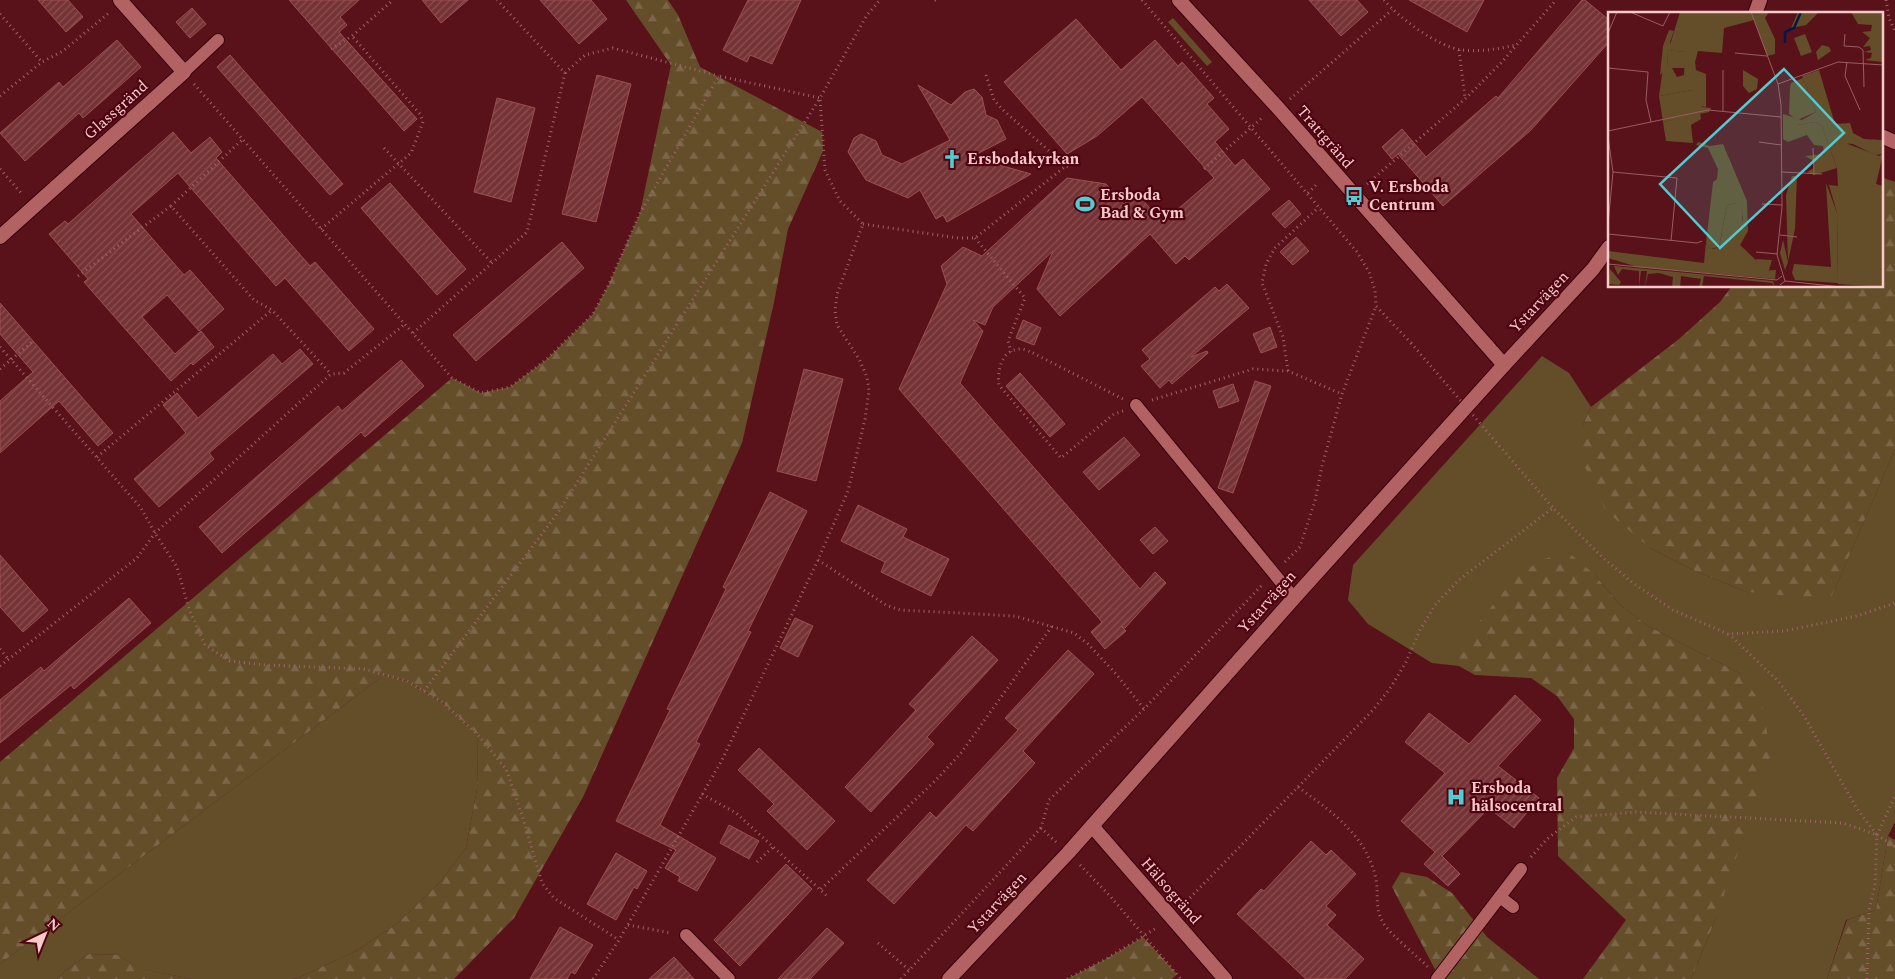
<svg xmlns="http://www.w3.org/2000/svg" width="1895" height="979" viewBox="0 0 1895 979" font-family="Spectral,serif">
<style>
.green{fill:#644e2a}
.forest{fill:url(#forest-firs)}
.building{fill:url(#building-hatch);stroke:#9d4f51}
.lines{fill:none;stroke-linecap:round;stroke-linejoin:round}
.service-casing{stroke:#360108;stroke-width:14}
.minor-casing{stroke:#360108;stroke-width:16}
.tertiary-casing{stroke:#360108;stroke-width:16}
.path{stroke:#9f6367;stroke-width:3;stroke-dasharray:1 4;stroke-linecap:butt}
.service{stroke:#b36264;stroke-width:12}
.minor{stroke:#b36264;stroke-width:14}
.tertiary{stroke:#b36264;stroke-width:14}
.path-bridge{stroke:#9f6367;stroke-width:3;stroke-dasharray:1 4;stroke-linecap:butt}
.labels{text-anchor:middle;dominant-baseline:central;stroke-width:4.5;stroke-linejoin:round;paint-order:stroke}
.street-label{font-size:16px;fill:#f8cbca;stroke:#4e0410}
.poi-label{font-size:16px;font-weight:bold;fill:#f8cbca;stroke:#4e0410;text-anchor:start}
.inset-river{fill:none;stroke:#001949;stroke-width:2.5}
.inset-road{fill:none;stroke:#995c60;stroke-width:1}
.view{fill:#51ccd2;fill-opacity:0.15;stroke:#51ccd2;stroke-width:2.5}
.inset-edge{fill:none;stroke:#f8cbca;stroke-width:2.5}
</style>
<defs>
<pattern id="forest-firs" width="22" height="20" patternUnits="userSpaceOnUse" patternTransform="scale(1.25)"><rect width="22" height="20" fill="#644e2a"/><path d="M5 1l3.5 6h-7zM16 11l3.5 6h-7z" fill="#7b6648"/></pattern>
<pattern id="building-hatch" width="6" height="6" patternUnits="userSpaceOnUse" patternTransform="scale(1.25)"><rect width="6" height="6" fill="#763336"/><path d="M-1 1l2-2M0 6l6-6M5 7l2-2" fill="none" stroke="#8a4f52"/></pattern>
</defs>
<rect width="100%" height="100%" fill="#5a121a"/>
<g class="green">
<path d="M 1173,18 L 1212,62 L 1207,66 L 1168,22 Z"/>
<path d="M 1542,356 L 1569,373 L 1591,407 L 1582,427 L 1650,548 L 1695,571 L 1747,592 L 1832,596 L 1895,449 L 1895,822 L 1888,836 L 1876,910 L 1846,920 L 1827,979 L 1691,979 L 1716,918 L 1741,674 L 1648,626 L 1619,604 L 1595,575 L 1459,651 L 1459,666 L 1432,663 L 1368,624 L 1348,600 L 1353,565 Z"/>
<path d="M 384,675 L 407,681 L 442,702 L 478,735 L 477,789 L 466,848 L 439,883 L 399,922 L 358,950 L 298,978 L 293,979 L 192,979 L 141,969 L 117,955 L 89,954 L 65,971 L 57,979 L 0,979 L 0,964 Z"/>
</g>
<g class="forest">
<path d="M 626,0 L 668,0 L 678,15 L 700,67 L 822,132 L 823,151 L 788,229 L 774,302 L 742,443 L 583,797 L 514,918 L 454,979 L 293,979 L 298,978 L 358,950 L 399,922 L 439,883 L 466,848 L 477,789 L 478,735 L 442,702 L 407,681 L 384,675 L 0,964 L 0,762 L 452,378 L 481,393 L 510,387 L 547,359 L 593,314 L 609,284 L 640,213 L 671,65 Z"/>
<path d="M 1881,177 L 1895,182 L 1895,449 L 1832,596 L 1802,597 L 1747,592 L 1695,571 L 1650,548 L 1606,511 L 1584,465 L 1582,427 L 1591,407 L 1679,339 L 1720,302 L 1732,286 L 1881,286 Z"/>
<path d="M 1568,552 L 1595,575 L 1619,604 L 1648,626 L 1741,674 L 1762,705 L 1771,754 L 1716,918 L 1691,979 L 1583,979 L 1626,920 L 1558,856 L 1557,778 L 1574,748 L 1574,719 L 1557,696 L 1531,678 L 1475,675 L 1459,666 L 1459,651 L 1482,618 L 1518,575 L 1544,559 Z"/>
<path d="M 1888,836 L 1895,840 L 1895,979 L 1827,979 L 1847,920 L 1876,910 Z"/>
<path d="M 1401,872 L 1427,877 L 1452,893 L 1487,937 L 1539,979 L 1437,979 L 1439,977 L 1392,887 Z"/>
<path d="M 1143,937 L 1177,974 L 1172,979 L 1067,979 L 1104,960 Z"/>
<path d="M 89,954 L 117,955 L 142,969 L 192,979 L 57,979 L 65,971 Z"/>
</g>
<g class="building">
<path d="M 38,0 L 68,0 L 83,17 L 66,32 Z"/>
<path d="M 289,0 L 359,0 L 340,17 L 347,25 L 339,32 L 417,119 L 404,131 Z"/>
<path d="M 422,0 L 468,0 L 441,23 Z"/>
<path d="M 540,0 L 591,0 L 607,19 L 579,44 Z"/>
<path d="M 748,0 L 801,0 L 772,64 L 750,55 L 747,62 L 723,50 Z"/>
<path d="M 1309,0 L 1357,0 L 1368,12 L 1341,36 Z"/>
<path d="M 1409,0 L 1484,0 L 1467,32 Z"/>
<path d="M 1582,0 L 1585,0 L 1609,20 L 1609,42 L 1531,130 L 1443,206 L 1398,154 L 1392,159 L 1382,147 L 1402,129 L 1426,157 L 1496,96 L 1498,98 Z"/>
<path d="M 192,8 L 206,24 L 190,38 L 176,22 Z"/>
<path d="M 1076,19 L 1121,70 L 1155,40 L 1178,66 L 1182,62 L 1214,98 L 1207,104 L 1229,129 L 1215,142 L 1235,166 L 1243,159 L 1270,189 L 1189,260 L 1185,256 L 1176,264 L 1150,234 L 1060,316 L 1037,289 L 1053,251 L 993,307 L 985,325 L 973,320 L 983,331 L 960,383 L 1140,589 L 1155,572 L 1166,583 L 1125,628 L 1121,626 L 1126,631 L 1105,649 L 1091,632 L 1102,622 L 899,389 L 947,284 L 941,266 L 963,247 L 982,256 L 1067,178 L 1106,184 L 1124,204 L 1136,193 L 1163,222 L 1214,178 L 1142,97 L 1097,136 L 1067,154 L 1004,82 Z"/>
<path d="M 117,40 L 141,67 L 83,118 L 79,113 L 25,161 L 0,133 L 59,82 L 63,87 Z"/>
<path d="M 230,55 L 343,184 L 330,195 L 217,67 Z"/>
<path d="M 597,75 L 631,84 L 596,222 L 562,214 Z"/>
<path d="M 918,85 L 951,105 L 965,92 L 974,89 L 982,97 L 986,115 L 997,120 L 1006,139 L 971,157 L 1031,174 L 947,222 L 943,215 L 936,219 L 920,190 L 908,198 L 866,180 L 848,152 L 854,138 L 861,134 L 876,141 L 882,155 L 902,164 L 950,140 Z"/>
<path d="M 497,98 L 535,108 L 511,202 L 474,192 Z"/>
<path d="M 173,132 L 191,153 L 210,137 L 222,152 L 216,158 L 310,266 L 315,262 L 374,329 L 349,351 L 285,278 L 276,286 L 178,173 L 131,214 L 184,275 L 190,270 L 224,309 L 199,331 L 167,295 L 142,317 L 175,354 L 201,331 L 214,347 L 193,365 L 191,363 L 171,381 L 84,282 L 88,279 L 49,234 L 65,221 L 68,224 Z"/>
<path d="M 390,183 L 466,269 L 437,295 L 361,208 Z"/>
<path d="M 1289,200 L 1301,214 L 1285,228 L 1272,214 Z"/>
<path d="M 1296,237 L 1309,251 L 1293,265 L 1280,252 Z"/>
<path d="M 562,242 L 584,268 L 476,361 L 453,335 Z"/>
<path d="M 1227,284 L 1249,308 L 1191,357 L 1207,351 L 1208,353 L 1172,384 L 1169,380 L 1160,388 L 1141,366 L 1150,359 L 1142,350 L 1215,287 L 1219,291 Z"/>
<path d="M 0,303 L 113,433 L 98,446 L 59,401 L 0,453 L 0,401 L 33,372 L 0,334 Z"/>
<path d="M 1023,320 L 1041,328 L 1034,345 L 1016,338 Z"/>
<path d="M 1270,327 L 1277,347 L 1261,353 L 1253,334 Z"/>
<path d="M 300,349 L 313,364 L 209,453 L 214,459 L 159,507 L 134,479 L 186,433 L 163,405 L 177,393 L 198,418 L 273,354 L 282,364 Z"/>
<path d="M 401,360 L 424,386 L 365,437 L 361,432 L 222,553 L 199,527 L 338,406 L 342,411 Z"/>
<path d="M 804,369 L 843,379 L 816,481 L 777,471 Z"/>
<path d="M 1020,373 L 1065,424 L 1050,437 L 1006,386 Z"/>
<path d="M 1255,381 L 1271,386 L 1233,493 L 1218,488 Z"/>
<path d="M 1233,384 L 1239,401 L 1219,408 L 1213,391 Z"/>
<path d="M 1124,437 L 1140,455 L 1099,490 L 1083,472 Z"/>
<path d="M 770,492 L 807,511 L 748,631 L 751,632 L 696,742 L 700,744 L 660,825 L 716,858 L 697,891 L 678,881 L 680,877 L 665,868 L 676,850 L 616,821 L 670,710 L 667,709 L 726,589 L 723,587 Z"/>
<path d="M 858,505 L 907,529 L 903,537 L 949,559 L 931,596 L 881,572 L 885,562 L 841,541 Z"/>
<path d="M 1155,527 L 1168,541 L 1153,554 L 1140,540 Z"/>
<path d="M 0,555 L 48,610 L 23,632 L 0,607 Z"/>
<path d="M 129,598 L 151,623 L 74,689 L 71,685 L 0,743 L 0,700 L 41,667 L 44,671 Z"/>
<path d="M 795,618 L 813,626 L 798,657 L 780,648 Z"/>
<path d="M 972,636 L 998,660 L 927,737 L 934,744 L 871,812 L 845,787 L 916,710 L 909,704 Z"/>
<path d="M 1068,650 L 1094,674 L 1023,751 L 1035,763 L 973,831 L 966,825 L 894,904 L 867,880 L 930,812 L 936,818 L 1018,730 L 1005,718 Z"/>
<path d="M 1515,695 L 1541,720 L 1498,766 L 1539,798 L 1514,828 L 1489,808 L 1442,856 L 1460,874 L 1448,886 L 1424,864 L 1435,852 L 1401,821 L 1445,773 L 1405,742 L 1429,713 L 1469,744 Z"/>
<path d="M 759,748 L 835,821 L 807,850 L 767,811 L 774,804 L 738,770 Z"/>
<path d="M 729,825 L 759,841 L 749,859 L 720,843 Z"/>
<path d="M 1311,841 L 1326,855 L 1331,850 L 1356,874 L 1326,906 L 1336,915 L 1327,925 L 1364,959 L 1345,979 L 1306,979 L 1237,914 L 1261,889 L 1264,891 Z"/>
<path d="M 616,853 L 647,871 L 637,889 L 634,887 L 616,920 L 587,904 Z"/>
<path d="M 786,864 L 812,889 L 740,966 L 714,940 Z"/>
<path d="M 560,927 L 593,945 L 575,974 L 571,972 L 567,979 L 530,979 Z"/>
<path d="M 827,928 L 844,943 L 810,979 L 778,979 Z"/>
<path d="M 674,957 L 694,979 L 649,979 Z"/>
</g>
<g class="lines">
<g class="service-casing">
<g id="service">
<path d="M 184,72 L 218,40"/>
<path d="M 1136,405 L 1294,598"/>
<path d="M 1500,897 L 1513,907"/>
<path d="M 686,935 L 729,979"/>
<path d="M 1437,979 L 1521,869"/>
</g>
</g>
<g class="minor-casing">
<g id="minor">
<path d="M 1179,0 L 1279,109 L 1504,365"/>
<path d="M 1881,136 L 1895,142"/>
<path d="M 0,237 L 184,72 L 120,0"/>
<path d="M 1092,826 L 1225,979"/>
</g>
</g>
<g class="tertiary-casing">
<g id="tertiary">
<path d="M 1755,14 L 1760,0"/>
<path d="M 949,979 L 1068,853 L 1294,598 L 1504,365 L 1593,269 L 1609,247"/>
</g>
</g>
<g class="path">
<path d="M 935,0 L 937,1"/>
<path d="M 1142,0 L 1357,252 L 1369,272 L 1375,290 L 1376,306 L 1411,343"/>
<path d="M 1384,0 C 1399,18 1438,47 1462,50 C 1481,52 1498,49 1516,45"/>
<path d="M 1886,0 L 1889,18 L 1895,31"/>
<path d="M 0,14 L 42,62"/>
<path d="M 331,49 L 352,36 L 393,0"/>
<path d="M 1459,50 L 1465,98"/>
<path d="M 565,73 L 585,55 L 613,48 L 719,76"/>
<path d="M 986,75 L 994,100 L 1003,110 L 1066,166 L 1071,168"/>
<path d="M 194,84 L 452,378 L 481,393 L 510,387 L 547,359 L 593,314 L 609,284 L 640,213 L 719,76 L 820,98 L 559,511 L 424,691"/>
<path d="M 0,96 L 42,62 L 63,51 L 110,12"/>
<path d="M 1290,99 L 1392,10"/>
<path d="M 384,148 L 492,263"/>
<path d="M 0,169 L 23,195"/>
<path d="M 1204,169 L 1263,117"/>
<path d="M 1367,184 L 1465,99 L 1500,64 L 1556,0"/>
<path d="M 1308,193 L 1317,184"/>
<path d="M 171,206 L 243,139"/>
<path d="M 863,224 L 958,238 L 975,238 L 1066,166"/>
<path d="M 321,229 L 411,153 L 423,122 L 420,114 L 352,36"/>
<path d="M 975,238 L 1025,298 L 1008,341 L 1011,352"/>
<path d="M 78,276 L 171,206 L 254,300 L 272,310 L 331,374"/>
<path d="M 413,333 L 527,232 L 565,73 L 497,0"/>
<path d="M 0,347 L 141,508 L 155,533 L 177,567 L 189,609 L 205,645 L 230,661 L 265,665 L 364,669 L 407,681 L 442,702 L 478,735 L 506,769 L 522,815 L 542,883 L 554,898 L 619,940"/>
<path d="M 0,369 L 33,341"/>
<path d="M 1288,371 L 1283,337 L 1262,283 L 1266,264 L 1275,248 L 1319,207"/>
<path d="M 1152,400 L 1253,369 L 1288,371 L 1342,394"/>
<path d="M 1123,411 L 1114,414 L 1061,458 L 999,385 C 997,372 1001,350 1019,349 C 1023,348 1028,351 1031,352 L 1123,399"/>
<path d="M 1496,442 L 1553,508"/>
<path d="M 97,457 L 272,310"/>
<path d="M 818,560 L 886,605 L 900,610 L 1015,616 L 1074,633 L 1088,644 L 1117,675 L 1144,709"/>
<path d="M 1285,562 L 1300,547 L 1315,501 L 1322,466 L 1342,394 L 1376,306"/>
<path d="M 0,649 L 8,659"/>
<path d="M 0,666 L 137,558 L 155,533 L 331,374 L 344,373 L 405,324"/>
<path d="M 1298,787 C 1332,812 1367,836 1376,879 C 1379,895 1374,909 1384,924 C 1392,936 1417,956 1428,967"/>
<path d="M 702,794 L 736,813 L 827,896"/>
<path d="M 1877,835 L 1895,847"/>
<path d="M 1056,842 L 1041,828 L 1049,800 L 1144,709 L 1263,584"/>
<path d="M 1531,857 L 1547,839 L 1576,817 L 1636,812 L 1843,823 L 1877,835 L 1857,809 L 1804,716 L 1779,682 L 1729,634"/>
<path d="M 757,862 L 774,846"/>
<path d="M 1080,865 L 1110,896 L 1181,979"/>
<path d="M 821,889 L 935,781 L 961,753 L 1052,626"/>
<path d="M 1183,905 L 1373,710 L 1391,687 L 1406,662 L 1420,630 L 1435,605 L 1460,579 L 1553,508 L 1601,556 L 1633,583 L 1673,610 L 1728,634 L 1784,631 L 1857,616 L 1895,603"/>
<path d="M 628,925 L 671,933"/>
<path d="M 878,943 L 909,970"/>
<path d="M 593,979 L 619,940 L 722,760 L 818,560 L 848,491 L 865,419 L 869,391 L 867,377 L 859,359 L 837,325 L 835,311 L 837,294 L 863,224 L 840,201 L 825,170 L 820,98 L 867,15 L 880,0"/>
<path d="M 901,979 L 1041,828"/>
<path d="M 1067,979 L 1104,960 L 1158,927"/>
<path d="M 1867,979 L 1869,910 L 1875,885 L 1877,835 L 1895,796"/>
</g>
<use href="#service" class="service"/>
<use href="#minor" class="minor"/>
<use href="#tertiary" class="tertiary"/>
<path class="path-bridge" d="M 1411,343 L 1496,442"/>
</g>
<defs>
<g id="church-bare" transform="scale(1.5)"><path d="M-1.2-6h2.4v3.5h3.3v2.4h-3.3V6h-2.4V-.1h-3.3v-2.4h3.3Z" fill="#51ccd2" stroke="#4e0410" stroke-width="2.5" paint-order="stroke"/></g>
<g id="bus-bare" transform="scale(1.5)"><path d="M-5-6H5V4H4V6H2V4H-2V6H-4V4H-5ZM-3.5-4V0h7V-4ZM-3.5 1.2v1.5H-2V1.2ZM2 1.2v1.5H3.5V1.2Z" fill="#51ccd2" stroke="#4e0410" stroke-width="2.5" paint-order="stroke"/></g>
<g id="stadium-bare" transform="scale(1.5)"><path d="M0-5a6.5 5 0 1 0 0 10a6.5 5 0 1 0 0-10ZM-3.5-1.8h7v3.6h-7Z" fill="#51ccd2" stroke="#4e0410" stroke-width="2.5" paint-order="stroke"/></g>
<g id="hospital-bare" transform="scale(1.5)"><path d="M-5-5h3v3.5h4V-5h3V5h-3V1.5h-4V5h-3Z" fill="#51ccd2" stroke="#4e0410" stroke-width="2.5" paint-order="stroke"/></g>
</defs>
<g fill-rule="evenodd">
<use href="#church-bare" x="952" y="159"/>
<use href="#bus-bare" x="1354" y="196"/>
<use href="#stadium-bare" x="1085" y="204"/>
<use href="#hospital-bare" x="1456" y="797"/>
</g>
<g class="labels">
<g class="street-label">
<text transform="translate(116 110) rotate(-42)">Glassgränd</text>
<text transform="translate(1325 137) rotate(49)">Trattgränd</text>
<text transform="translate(1539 302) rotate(-47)">Ystarvägen</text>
<text transform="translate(1267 602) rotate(-48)">Ystarvägen</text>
<text transform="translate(1171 891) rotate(49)">Hälsogränd</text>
<text transform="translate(997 903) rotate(-47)">Ystarvägen</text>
</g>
<g class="poi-label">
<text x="967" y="159">Ersbodakyrkan</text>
<text x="1369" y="187">V. Ersboda<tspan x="1369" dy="18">Centrum</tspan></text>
<text x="1100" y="195">Ersboda<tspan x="1100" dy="18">Bad &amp; Gym</tspan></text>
<text x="1471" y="788">Ersboda<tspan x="1471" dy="18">hälsocentral</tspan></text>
</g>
</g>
<g transform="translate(1608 12)">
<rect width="275" height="275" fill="#5a121a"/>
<path d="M 61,18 L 66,19 L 62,30 L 66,39 L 60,38 L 59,56 L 52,63 L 55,34 ZM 197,22 L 204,40 L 193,44 L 186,26 ZM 211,58 L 227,112 L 240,132 L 271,144 L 275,142 L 268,172 L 275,174 L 275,275 L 230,272 L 229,201 L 221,173 L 230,174 L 229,156 L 214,114 L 207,110 L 189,113 L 188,127 L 180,130 L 175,127 L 175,102 L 194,108 L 208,100 L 194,64 ZM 84,78 L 94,95 L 103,96 L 101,100 L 55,110 L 51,84 ZM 129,191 L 135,199 L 134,213 L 128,223 L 118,228 L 132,233 L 150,250 L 153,259 L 168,258 L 167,267 L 30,255 L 0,246 L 0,239 L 96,251 L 98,231 L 102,237 L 111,236 L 119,193 ZM 6,254 L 165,269 L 167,275 L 164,271 L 96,264 L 94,275 L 91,275 L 93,267 L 73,264 L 72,275 L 64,275 L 65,265 L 51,261 L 40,262 L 37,275 L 39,259 L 33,259 L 31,274 L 31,259 L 14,257 L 10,263 Z" fill="#644e2a"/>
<path d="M 72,0 L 161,0 L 157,6 L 167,27 L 167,42 L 159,44 L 146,8 L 116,16 L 114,41 L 90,39 L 87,50 L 88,58 L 98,62 L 98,95 L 88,93 L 84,78 L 51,84 L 55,56 L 64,56 L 69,65 L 76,63 L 77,40 L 66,39 L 62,33 ZM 190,0 L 211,0 L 198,13 L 183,16 ZM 243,0 L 275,0 L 275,50 L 257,48 L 263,46 L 264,41 L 256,40 L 263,38 L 262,34 L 255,35 L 262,26 L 254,20 L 263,19 L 264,13 L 250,12 ZM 214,33 L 221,35 L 223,39 L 210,48 L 208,40 ZM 135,58 L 150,67 L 149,77 L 141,81 L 135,74 ZM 195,66 L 208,100 L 189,108 L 181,102 L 182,75 L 183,71 ZM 92,101 L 93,107 L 83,113 L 85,131 L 58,129 L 55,110 ZM 207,110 L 214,114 L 229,156 L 206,163 L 199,160 L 206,156 L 206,149 L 197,144 L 216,142 L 215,134 L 206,133 L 199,123 L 188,127 L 187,118 L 189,113 ZM 242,111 L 245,121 L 256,127 L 275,128 L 275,142 L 267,143 L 245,132 L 234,131 L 227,112 ZM 90,130 L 102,134 L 115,132 L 139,189 L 140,219 L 132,233 L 126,232 L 123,237 L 116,236 L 116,229 L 128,223 L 135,208 L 135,199 L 128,191 L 119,193 L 111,235 L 102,237 L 98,231 L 105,170 L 109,167 L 110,157 L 100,136 L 88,133 ZM 184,164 L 189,164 L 187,217 L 180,249 L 178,183 ZM 218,171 L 229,201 L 230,271 L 187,268 L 184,261 L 186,252 L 223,255 ZM 175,228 L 180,250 L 177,258 L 172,241 ZM 148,247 L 164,248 L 160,261 L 153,260 ZM 2,257 L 13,270 L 11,273 L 0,272 Z" fill="#644e2a"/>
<path d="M 60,38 L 77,40 L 77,56 L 59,56 Z" fill="#644e2a"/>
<path class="inset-river" d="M 177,31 L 177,20 L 186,16 L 193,0"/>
<path class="inset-road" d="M 22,0 L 55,14 L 62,0M 143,0 L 170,72 L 173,93 L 174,195 L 169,243 L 177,269M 0,21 L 9,0M 237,22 L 236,34 L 251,35 L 255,38 L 256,75M 127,41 L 159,44M 239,50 L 237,64 L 252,98M 0,56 L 40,60 L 38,88 L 43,110M 115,58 L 115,100M 170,72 L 230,50 L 275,53M 0,119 L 100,98 L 173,105M 0,125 L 5,160 L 0,212M 151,130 L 173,133M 205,136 L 206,163M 5,160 L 69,166 L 63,229M 174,160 L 214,162M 154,192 L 174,193M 0,222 L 89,231 L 94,229M 172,223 L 189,225M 148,240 L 170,242M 0,252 L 169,268 L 174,264M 172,273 L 177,269 L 233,275"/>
<path class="view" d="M 176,57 L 236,121 L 112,236 L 52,172 Z"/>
<rect width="275" height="275" class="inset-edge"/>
</g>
<g transform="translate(45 934) rotate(43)" stroke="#4e0410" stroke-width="4" paint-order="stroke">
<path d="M0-4L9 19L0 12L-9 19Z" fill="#f8cbca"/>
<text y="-8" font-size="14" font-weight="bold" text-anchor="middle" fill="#f8cbca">N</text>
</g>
</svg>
